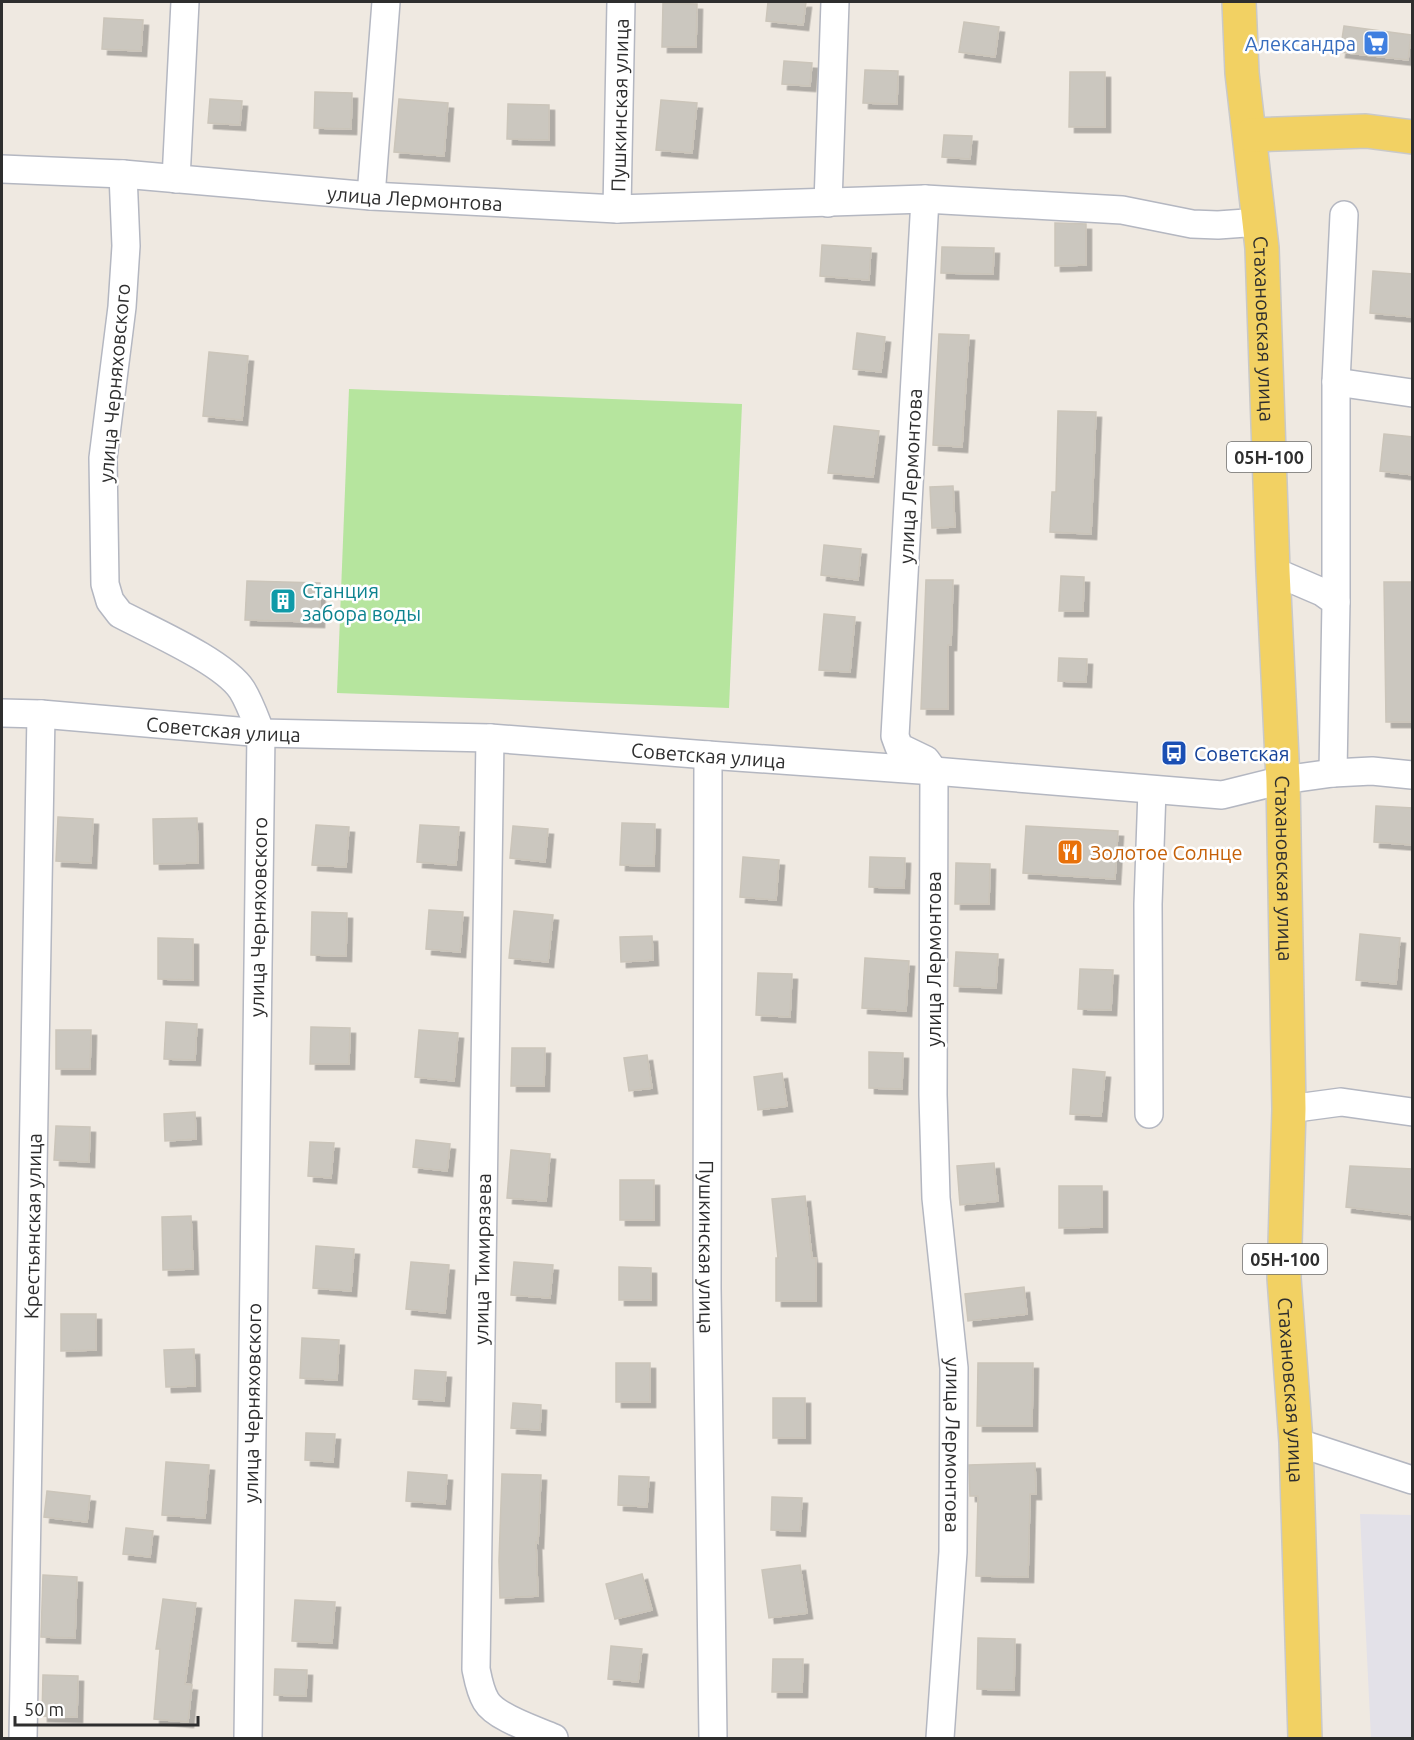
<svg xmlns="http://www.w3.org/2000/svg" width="1414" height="1740" viewBox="0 0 1414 1740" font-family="Ubuntu,sans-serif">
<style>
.industrial{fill:#e3e1e8}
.green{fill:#b6e59e}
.building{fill:#cbc7bf;stroke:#cbc5ba;stroke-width:1.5;filter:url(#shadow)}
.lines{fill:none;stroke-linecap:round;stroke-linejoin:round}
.minor-casing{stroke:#b4b7c1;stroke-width:30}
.major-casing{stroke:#c9c9c9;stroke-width:36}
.minor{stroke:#fff;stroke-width:27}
.major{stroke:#f2d163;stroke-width:33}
.labels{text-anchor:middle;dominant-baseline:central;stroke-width:5;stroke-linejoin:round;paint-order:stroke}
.shield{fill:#fff;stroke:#6d6d6d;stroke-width:1.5}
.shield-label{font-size:18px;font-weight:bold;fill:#2e2e2e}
.shop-label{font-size:20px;fill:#366cbe;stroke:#fff;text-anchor:end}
.street-label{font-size:20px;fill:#2e2e2e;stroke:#fff}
.culture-label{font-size:20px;fill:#0d838f;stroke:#fff;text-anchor:start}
.transit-label{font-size:20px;fill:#164399;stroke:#fff;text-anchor:start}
.food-label{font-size:20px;fill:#c56008;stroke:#fff;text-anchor:start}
</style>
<defs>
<filter id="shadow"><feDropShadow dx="5.5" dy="5.5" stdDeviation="0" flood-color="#0004"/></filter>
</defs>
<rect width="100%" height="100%" fill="#efe9e1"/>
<path class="industrial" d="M 1360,1514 L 1412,1515 L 1412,1738 L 1371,1738 Z"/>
<path class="green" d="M 349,389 L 742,404 L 729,708 L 337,693 Z"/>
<g class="building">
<path d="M 768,2 L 806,2 L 803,25 L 766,21 Z"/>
<path d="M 663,3 L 697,4 L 696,47 L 662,47 Z"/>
<path d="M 104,18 L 143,20 L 141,51 L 102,49 Z"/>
<path d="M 964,22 L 999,27 L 995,57 L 959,52 Z"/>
<path d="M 1344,26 L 1411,35 L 1408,60 L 1340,52 Z"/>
<path d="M 784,61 L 812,63 L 810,86 L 782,84 Z"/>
<path d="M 865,70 L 898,71 L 897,104 L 863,103 Z"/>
<path d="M 1070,72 L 1105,72 L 1105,127 L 1069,127 Z"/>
<path d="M 315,92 L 352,93 L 351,129 L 314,128 Z"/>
<path d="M 210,99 L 242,101 L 240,125 L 208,123 Z"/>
<path d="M 399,99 L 448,103 L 444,156 L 394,152 Z"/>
<path d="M 661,100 L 697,103 L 692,153 L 656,150 Z"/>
<path d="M 508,104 L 549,105 L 549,140 L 507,139 Z"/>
<path d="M 944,135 L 972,136 L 970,159 L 942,157 Z"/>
<path d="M 1055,223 L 1086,224 L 1086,265 L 1055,266 Z"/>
<path d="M 822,245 L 871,248 L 869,280 L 820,276 Z"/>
<path d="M 942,247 L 994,248 L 993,274 L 941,273 Z"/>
<path d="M 1373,271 L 1413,274 L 1413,317 L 1370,313 Z"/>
<path d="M 857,333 L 885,337 L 881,372 L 853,369 Z"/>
<path d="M 939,334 L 969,335 L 962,447 L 933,445 Z"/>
<path d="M 209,352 L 248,356 L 242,420 L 203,416 Z"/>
<path d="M 1058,411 L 1096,412 L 1091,534 L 1050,532 L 1052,492 L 1056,492 Z"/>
<path d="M 834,426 L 879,431 L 873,477 L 828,473 Z"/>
<path d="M 1384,434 L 1413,437 L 1413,475 L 1380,471 Z"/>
<path d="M 953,486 L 955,527 L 932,528 L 930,487 Z"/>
<path d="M 824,545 L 861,549 L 858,580 L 821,575 Z"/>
<path d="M 1061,576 L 1084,577 L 1083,611 L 1059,611 Z"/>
<path d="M 926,580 L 953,580 L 951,645 L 948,645 L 948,709 L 921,709 Z"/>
<path d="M 247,581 L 320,583 L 319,622 L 245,620 Z"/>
<path d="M 1384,582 L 1413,582 L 1413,722 L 1386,722 Z"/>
<path d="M 824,614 L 855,617 L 850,672 L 819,670 Z"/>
<path d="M 1059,658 L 1087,659 L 1086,682 L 1058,681 Z"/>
<path d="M 1376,806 L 1413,808 L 1413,845 L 1374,842 Z"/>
<path d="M 58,817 L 93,819 L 91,863 L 56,861 Z"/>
<path d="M 197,818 L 198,863 L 154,864 L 153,819 Z"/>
<path d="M 622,823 L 655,824 L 654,866 L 620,865 Z"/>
<path d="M 316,825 L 349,827 L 346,867 L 312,865 Z"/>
<path d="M 420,825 L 459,827 L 456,865 L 417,862 Z"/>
<path d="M 513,826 L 548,829 L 545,862 L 510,858 Z"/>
<path d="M 1026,826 L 1118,831 L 1115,879 L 1023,873 Z"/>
<path d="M 743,857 L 779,860 L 776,900 L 740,897 Z"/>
<path d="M 870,857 L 905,858 L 904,888 L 869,887 Z"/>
<path d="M 956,863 L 990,864 L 989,904 L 955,904 Z"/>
<path d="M 429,910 L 463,912 L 460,952 L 426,949 Z"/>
<path d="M 514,911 L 553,915 L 548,962 L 509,958 Z"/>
<path d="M 312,912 L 347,913 L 346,956 L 311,955 Z"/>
<path d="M 1360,934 L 1400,938 L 1396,984 L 1356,980 Z"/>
<path d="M 652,936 L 653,960 L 621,962 L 620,937 Z"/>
<path d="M 158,938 L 193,939 L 193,980 L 158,979 Z"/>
<path d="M 956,952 L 998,954 L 996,988 L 954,986 Z"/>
<path d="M 865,958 L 909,961 L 906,1011 L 862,1008 Z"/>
<path d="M 1080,969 L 1113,970 L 1111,1010 L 1078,1009 Z"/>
<path d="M 758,973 L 792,974 L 790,1017 L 756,1015 Z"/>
<path d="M 166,1022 L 197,1024 L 195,1060 L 164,1059 Z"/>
<path d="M 311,1027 L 350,1028 L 349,1064 L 310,1064 Z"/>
<path d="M 56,1030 L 91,1030 L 90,1069 L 56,1069 Z"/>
<path d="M 419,1030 L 458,1033 L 454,1081 L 415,1077 Z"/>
<path d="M 512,1048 L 545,1048 L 544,1086 L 511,1086 Z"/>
<path d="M 869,1052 L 903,1053 L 902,1089 L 869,1088 Z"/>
<path d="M 647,1055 L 652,1088 L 629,1091 L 624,1058 Z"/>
<path d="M 1073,1069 L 1105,1072 L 1101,1116 L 1070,1114 Z"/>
<path d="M 782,1073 L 787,1106 L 758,1110 L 754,1077 Z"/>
<path d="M 195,1112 L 196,1139 L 165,1141 L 164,1114 Z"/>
<path d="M 56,1126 L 90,1127 L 89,1162 L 54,1160 Z"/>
<path d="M 416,1140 L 450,1144 L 447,1171 L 413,1167 Z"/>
<path d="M 310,1142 L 334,1143 L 331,1178 L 308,1176 Z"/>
<path d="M 511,1150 L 550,1154 L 546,1201 L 507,1198 Z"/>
<path d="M 994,1163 L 998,1201 L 960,1205 L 957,1166 Z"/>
<path d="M 1350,1166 L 1413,1169 L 1413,1215 L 1346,1207 Z"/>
<rect x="620" y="1180" width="34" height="40"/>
<path d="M 1059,1186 L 1102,1186 L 1102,1227 L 1059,1228 Z"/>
<path d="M 805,1196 L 812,1258 L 816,1258 L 816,1301 L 776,1301 L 776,1258 L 778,1258 L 772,1199 Z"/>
<path d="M 191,1216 L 193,1269 L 163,1270 L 162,1217 Z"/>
<path d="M 316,1246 L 354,1249 L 351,1291 L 313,1288 Z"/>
<path d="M 411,1262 L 449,1265 L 445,1313 L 406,1309 Z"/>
<path d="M 514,1262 L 553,1265 L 550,1298 L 511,1295 Z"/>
<path d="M 619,1267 L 651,1268 L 651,1300 L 619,1300 Z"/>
<path d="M 1024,1287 L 1027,1314 L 968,1321 L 965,1294 Z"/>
<path d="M 61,1314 L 96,1314 L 96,1350 L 61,1351 Z"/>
<path d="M 302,1338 L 339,1340 L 337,1380 L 300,1378 Z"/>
<path d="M 194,1349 L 195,1386 L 166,1387 L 164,1350 Z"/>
<rect x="616" y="1363" width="34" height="39"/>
<path d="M 978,1363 L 1033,1363 L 1032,1426 L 977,1426 Z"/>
<path d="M 415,1370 L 446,1372 L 444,1401 L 413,1399 Z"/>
<rect x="773" y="1398" width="32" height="40"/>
<path d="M 513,1403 L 541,1405 L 540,1430 L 511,1428 Z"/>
<path d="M 306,1433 L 335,1434 L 333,1462 L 305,1460 Z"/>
<path d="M 166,1462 L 209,1465 L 205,1518 L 162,1515 Z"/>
<path d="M 1035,1463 L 1036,1494 L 1030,1494 L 1028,1577 L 976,1576 L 978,1496 L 970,1496 L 969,1465 Z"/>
<path d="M 408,1472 L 447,1475 L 445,1504 L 406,1501 Z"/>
<path d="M 502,1474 L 541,1475 L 538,1543 L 536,1542 L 538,1596 L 500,1598 L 499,1561 Z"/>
<path d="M 619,1476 L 649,1477 L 647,1507 L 618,1505 Z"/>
<path d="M 47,1491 L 90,1496 L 87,1522 L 44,1517 Z"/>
<path d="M 772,1497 L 802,1498 L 800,1531 L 771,1530 Z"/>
<path d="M 126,1528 L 153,1531 L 150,1557 L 123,1554 Z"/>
<path d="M 800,1565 L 807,1613 L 769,1618 L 762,1570 Z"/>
<path d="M 642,1574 L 652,1610 L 615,1619 L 606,1584 Z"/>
<path d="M 43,1575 L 77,1577 L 75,1638 L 41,1637 Z"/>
<path d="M 163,1599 L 196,1603 L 185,1684 L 192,1685 L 188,1722 L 154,1719 L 160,1649 L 156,1649 Z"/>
<path d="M 295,1600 L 335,1602 L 332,1643 L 292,1641 Z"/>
<path d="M 978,1638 L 1015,1639 L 1014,1690 L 977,1689 Z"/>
<path d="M 611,1646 L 642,1649 L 638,1682 L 608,1679 Z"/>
<path d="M 773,1659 L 803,1659 L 802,1692 L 772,1692 Z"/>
<path d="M 275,1669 L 307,1670 L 306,1696 L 274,1695 Z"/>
<path d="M 43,1675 L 78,1676 L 77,1717 L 42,1716 Z"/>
</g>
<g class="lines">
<g class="minor-casing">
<g id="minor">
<path id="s1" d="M 2,169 L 123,174 L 371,196 L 617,209 L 925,199 L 1122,210 L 1192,224 L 1218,225 L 1260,222"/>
<path d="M 123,174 L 126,246 L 122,307 L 103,458 L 105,584 L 110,601 L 120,614 C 152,631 224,662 242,690 C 250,703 255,718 261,733 L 248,1738"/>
<path d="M 176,179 L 185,2"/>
<path d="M 371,196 L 386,2"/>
<path id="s2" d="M 925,199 L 895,736 L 899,747 L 926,760 L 934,771 L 933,1095 L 936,1198 L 954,1368 L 953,1552 L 940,1738"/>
<path d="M 828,203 L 835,2"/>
<path id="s3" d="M 617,209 L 621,2"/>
<path d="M 1336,382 L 1412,393"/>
<path d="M 1273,571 L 1322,592 L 1336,602 L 1333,773"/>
<path d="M 1336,602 L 1336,382 L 1344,215"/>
<path id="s4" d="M 2,713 L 41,714 L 261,733 L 490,738 L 708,755 L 934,771 L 1222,795 L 1283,780 L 1333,773 L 1372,771 L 1412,775"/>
<path d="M 490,738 L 476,1669 C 478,1679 480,1691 486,1701 C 496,1718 536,1730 554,1738"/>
<path id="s5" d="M 708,755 L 707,1288 L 713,1738"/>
<path d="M 1289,1109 L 1341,1102 L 1412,1112"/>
<path d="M 1149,1114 L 1148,904 L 1152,790"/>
<path d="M 1296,1442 L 1412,1480"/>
<path id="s6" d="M 23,1738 L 41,714"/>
</g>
</g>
<g class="major-casing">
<g id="major">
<path id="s7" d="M 1239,2 L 1242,73 L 1262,248 L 1273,571 L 1283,780 L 1289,1109 L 1284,1278 L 1296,1442 L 1305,1738"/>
<path d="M 1251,135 L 1366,131 L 1412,137"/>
</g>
</g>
<use href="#minor" class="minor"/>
<use href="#major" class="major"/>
</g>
<defs>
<g id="supermarket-square" transform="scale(1.35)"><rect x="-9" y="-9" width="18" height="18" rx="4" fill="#3f7fe0" stroke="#fff"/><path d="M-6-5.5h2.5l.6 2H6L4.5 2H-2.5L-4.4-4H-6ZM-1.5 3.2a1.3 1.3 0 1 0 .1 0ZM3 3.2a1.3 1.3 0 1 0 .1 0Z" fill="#fff"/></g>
<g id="building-square" transform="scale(1.35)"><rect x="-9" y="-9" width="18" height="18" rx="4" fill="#0f9aa8" stroke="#fff"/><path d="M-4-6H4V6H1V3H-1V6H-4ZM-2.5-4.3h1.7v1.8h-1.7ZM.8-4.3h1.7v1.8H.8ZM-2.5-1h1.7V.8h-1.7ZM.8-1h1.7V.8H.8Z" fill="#fff"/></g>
<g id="bus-square" transform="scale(1.35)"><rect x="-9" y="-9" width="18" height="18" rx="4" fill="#1a4fb4" stroke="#fff"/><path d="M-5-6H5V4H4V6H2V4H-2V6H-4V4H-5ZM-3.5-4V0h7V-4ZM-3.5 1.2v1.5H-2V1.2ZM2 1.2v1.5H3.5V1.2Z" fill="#fff"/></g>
<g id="restaurant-square" transform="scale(1.35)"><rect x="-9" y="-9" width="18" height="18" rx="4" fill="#e8710a" stroke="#fff"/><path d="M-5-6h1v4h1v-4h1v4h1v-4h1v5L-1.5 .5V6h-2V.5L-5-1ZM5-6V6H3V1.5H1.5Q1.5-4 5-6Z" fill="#fff"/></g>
</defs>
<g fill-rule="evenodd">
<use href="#supermarket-square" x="1376" y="43"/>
<use href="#building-square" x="283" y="601"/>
<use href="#bus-square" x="1174" y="753"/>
<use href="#restaurant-square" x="1070" y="852"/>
</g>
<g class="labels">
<g class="shield">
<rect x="1227" y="442" width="84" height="30" rx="4.5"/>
<rect x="1243" y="1244" width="84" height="30" rx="4.5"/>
</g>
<g class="shield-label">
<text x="1269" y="457">05Н-100</text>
<text x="1285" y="1259">05Н-100</text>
</g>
<g class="shop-label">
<text x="1356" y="43">Александра</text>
</g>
<g class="street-label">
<text stroke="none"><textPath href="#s3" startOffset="104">Пушкинская улица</textPath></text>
<text stroke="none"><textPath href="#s1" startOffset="414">улица Лермонтова</textPath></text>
<text stroke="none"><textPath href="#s7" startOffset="328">Стахановская улица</textPath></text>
<text transform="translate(114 383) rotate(-85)">улица Черняховского</text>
<text transform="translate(910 476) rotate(-87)">улица Лермонтова</text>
<text stroke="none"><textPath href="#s4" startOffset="222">Советская улица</textPath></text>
<text stroke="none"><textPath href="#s4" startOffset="708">Советская улица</textPath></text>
<text stroke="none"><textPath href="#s7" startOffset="868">Стахановская улица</textPath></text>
<text transform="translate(258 917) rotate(-89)">улица Черняховского</text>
<text transform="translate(933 959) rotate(-90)">улица Лермонтова</text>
<text stroke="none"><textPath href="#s6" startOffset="512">Крестьянская улица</textPath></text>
<text stroke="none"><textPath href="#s5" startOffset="492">Пушкинская улица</textPath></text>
<text transform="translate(482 1259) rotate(-89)">улица Тимирязева</text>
<text stroke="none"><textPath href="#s7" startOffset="1390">Стахановская улица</textPath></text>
<text transform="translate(252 1403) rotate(-89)">улица Черняховского</text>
<text stroke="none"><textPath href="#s2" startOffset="1268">улица Лермонтова</textPath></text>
</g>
<g class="culture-label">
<text x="302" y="590">Станция<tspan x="302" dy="23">забора воды</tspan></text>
</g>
<g class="transit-label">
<text x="1194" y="753">Советская</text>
</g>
<g class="food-label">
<text x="1090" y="852">Золотое Солнце</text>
</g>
</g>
<rect width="1414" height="1740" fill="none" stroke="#2e2e2e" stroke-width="6"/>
<path d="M15 1716v9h183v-9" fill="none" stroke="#2e2e2e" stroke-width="3"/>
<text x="24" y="1716" font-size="18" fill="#2e2e2e" stroke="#ffffff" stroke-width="4.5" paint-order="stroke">50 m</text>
</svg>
